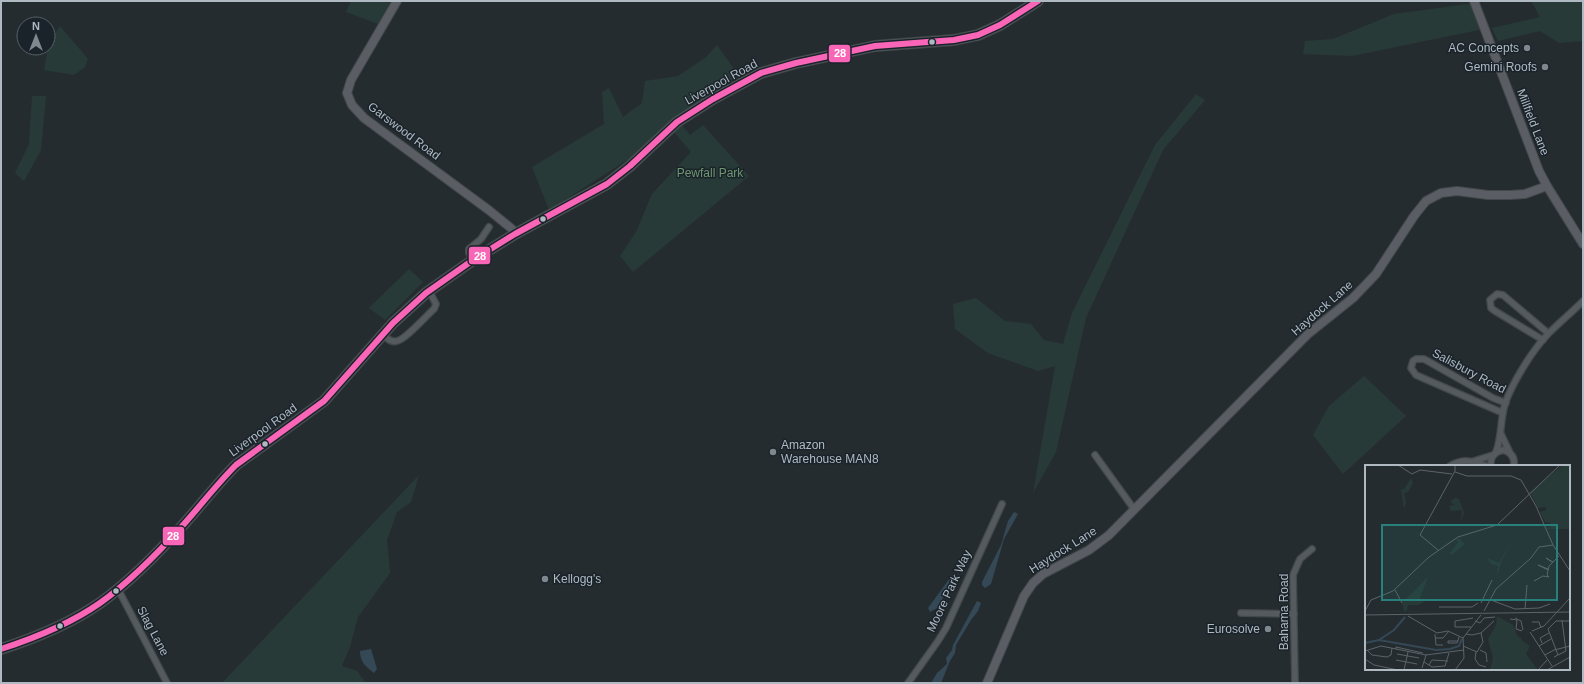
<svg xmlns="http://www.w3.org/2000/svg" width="1584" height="684" viewBox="0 0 1584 684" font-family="Helvetica,sans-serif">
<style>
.green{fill:#283a37}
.water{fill:#344856}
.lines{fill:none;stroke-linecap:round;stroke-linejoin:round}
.street-casing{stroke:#43484b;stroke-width:8}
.secondary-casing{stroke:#43484b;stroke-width:10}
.highway-casing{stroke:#42484c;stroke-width:12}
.street{stroke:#555a5f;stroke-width:5.5}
.secondary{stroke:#5a5e64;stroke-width:8}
.highway{stroke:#595d5f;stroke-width:10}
.bus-1-casing{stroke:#1a232a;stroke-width:9}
.bus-1{stroke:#fa66b7;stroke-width:6}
.bus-dot{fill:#afb9c2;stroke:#1a232a;stroke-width:1.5}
.poi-dot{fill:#7f888f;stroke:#1a232a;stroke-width:1.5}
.labels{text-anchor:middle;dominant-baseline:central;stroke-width:3;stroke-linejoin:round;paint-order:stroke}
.poi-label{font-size:12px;fill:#afb9c2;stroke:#1a232a;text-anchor:end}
.street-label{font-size:12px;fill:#afb9c2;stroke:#1a232a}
.park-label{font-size:12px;fill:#709672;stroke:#1a232a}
.inset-river{fill:none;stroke:#344856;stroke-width:2}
.inset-road{fill:none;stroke:#5c646a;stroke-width:1}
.view{fill:#27807b;fill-opacity:0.15;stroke:#27807b;stroke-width:2}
.inset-edge{fill:none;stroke:#afb9c2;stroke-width:2}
.line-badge{stroke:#1a232a;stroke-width:1.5}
.badge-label{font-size:11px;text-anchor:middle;font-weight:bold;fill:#fff}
</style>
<rect width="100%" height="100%" fill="#252c30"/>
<g class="green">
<path d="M 351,1 L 391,1 L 378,24 L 346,12 Z"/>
<path d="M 1531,1 L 1583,1 L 1583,41 L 1559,43 L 1540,31 L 1498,41 L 1492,28 L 1540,17 Z"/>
<path d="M 1475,3 L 1484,29 L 1352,56 L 1303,54 L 1305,41 L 1333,39 L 1394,14 Z"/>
<path d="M 60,26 L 88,59 L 85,67 L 74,75 L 44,70 L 48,45 Z"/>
<path d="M 717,45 L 739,76 L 672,119 L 638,153 L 549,210 L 532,167 L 604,124 L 602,92 L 609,88 L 623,117 L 642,103 L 645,81 L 678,76 L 705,58 Z"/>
<path d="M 1196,94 L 1205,100 L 1163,150 L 1086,318 L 1056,452 L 1033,493 L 1055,366 L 1038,371 L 988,353 L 955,329 L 953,304 L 976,298 L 1005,321 L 1031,324 L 1044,340 L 1063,344 L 1072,313 L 1155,145 Z"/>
<path d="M 32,96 L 46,96 L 41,150 L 24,181 L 15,173 L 29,144 Z"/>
<path d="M 682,125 L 690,135 L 703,125 L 749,176 L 633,272 L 620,256 L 636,232 L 652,194 L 691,152 L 674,132 Z"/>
<path d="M 409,269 L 423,282 L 385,320 L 369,308 Z"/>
<path d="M 1364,376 L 1406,416 L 1343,474 L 1313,435 L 1329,406 Z"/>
<path d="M 419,475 L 411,502 L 397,512 L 387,540 L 390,573 L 358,617 L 350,647 L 342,666 L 357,671 L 366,683 L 222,683 Z"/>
</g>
<g class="water">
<path d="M 1014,512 L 1018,514 L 1004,539 L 991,584 L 985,588 L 982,585 L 982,582 L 1001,545 L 1008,521 Z"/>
<path d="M 955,571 L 939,607 L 930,612 L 928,608 Z"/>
<path d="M 977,601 L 981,603 L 978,611 L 971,620 L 956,645 L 955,653 L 950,661 L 941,683 L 931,683 L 937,673 L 947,664 L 946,658 L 952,650 L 953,645 Z"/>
<path d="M 371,649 L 377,669 L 374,673 C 366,667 360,662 360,651 Z"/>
</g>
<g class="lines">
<g class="street-casing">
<g id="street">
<path d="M 473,260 L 469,253 L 469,249 L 481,239 L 489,227"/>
<path d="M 383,335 C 387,338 391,343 397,341 C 405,340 426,316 434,309 L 436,304 L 429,291"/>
<path d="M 1543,340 L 1495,311 L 1491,308 L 1490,300 L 1497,294 L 1503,295 L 1548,333"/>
<path d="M 1503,413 L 1416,375 L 1411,368 L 1413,361 L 1416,359 L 1424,359 L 1493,398 L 1506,403"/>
<path d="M 1501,434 L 1510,453"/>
<path d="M 1496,452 C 1502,437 1500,420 1505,404 C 1512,383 1533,349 1549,333 C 1560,322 1572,312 1583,301"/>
<path d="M 1095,455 L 1134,509"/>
<path d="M 1474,461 L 1493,455"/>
<path d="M 1450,466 C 1463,458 1474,461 1487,466"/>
<path d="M 1491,466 C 1490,457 1494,452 1503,450 C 1511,452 1515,457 1514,466"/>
<path d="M 118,589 L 167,683"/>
<path d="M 1241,613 L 1294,614"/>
<path d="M 908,683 L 938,641 L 946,628 L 1002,504"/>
<path d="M 1295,683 L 1293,575 L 1300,559 L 1312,549"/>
</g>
</g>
<g class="secondary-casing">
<g id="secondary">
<path d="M 397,1 L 351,80 L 347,93 L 352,105 L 364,118 L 490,211 L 512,229 L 515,234"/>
<path d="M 1474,1 L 1539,171 L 1547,186 L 1583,244"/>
<path d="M 987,683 L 1024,596 L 1033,583 L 1043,574 L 1089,550 L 1109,535 L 1308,334 L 1353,298 L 1376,274 L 1414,216 L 1426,201 L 1441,193 L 1457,191 L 1488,195 L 1510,195 L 1525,194 L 1547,186"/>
</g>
</g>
<g class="highway-casing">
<path id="highway" d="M 1,649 C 35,638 70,624 100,603 C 131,581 159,552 184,524 C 201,505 217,484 236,465 L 324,401 L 393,323 L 426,293 L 473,260 L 515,234 L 607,184 L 630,166 L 677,122 L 713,99 L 761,73 L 796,63 L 875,46 L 954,40 L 978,35 L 1000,25 L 1038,1"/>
</g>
<use href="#street" class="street"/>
<use href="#secondary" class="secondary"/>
<use href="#highway" class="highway"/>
<g class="bus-1-casing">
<path id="bus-1" d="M 1,649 C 35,638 70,624 100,603 C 131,581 159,552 184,524 C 201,505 217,484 236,465 L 324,401 L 393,323 L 426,293 L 473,260 L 515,234 L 607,184 L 630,166 L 677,122 L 713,99 L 761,73 L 796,63 L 875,46 L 954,40 L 978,35 L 1000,25 L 1038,1"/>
</g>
<use href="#bus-1" class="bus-1"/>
</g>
<g class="bus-dot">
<circle cx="932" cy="42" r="3.5"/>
<circle cx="543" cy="219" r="3.5"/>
<circle cx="265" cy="444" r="3.5"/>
<circle cx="116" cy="591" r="3.5"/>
<circle cx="60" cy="626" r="3.5"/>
</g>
<g class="poi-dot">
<circle cx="1527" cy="48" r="4"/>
<circle cx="1545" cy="67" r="4"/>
<circle cx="773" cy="452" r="4"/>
<circle cx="545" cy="579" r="4"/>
<circle cx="1268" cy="629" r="4"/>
</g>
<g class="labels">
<g class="poi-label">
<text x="1519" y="48">AC Concepts</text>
<text x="1537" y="67">Gemini Roofs</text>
<text x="781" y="445" text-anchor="start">Amazon<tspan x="781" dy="14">Warehouse MAN8</tspan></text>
<text x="553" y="579" text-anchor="start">Kellogg's</text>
<text x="1260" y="629">Eurosolve</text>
</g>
<g class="street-label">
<text transform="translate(721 82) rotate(-29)">Liverpool Road</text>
<text transform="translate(1533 122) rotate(69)">Millfield Lane</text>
<text transform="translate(404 131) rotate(37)">Garswood Road</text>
<text transform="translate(1322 308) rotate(-41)">Haydock Lane</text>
<text transform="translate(1469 371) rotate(28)">Salisbury Road</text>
<text transform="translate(263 430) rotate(-36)">Liverpool Road</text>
<text transform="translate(1063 550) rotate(-32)">Haydock Lane</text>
<text transform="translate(949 591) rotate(-65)">Moore Park Way</text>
<text transform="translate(1284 612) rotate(-90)">Bahama Road</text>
<text transform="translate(153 631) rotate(62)">Slag Lane</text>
</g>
<g class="park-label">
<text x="710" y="173">Pewfall Park</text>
</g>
</g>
<g transform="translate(1365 465)">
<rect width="205" height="205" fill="#252c30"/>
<path d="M 198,0 L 205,0 L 205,64 L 182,64 L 187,61 L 185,58 L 180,57 L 175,47 L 181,45 L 181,42 L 173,43 L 165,27 ZM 46,13 L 48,18 L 43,27 L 39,28 L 41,38 L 39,44 L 36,24 L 39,24 ZM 90,33 L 94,34 L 99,48 L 96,56 L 97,45 L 86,46 L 84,41 L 90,40 L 85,37 ZM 149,70 L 137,95 L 131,114 L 133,101 L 126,99 L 122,93 L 134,98 ZM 91,74 L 95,74 L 100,79 L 87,90 L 85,88 L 93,77 ZM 63,112 L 55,133 L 59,137 L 54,140 L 43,140 L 42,146 L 90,146 L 1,147 L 39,146 L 37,138 ZM 132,151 L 148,160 L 153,172 L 157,173 L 156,175 L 165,181 L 161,189 L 172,204 L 125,205 L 128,193 L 123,174 L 131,160 Z" fill="#283a37"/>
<path class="inset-river" d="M 14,175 L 29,165 L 40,152M 0,178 L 14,175 L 71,185 L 85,184 L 94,181 L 97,174"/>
<path class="inset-road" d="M 33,0 L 47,9 L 55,5 L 87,9M 90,7 L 102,11 L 146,11 L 156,15 L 171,41 L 188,80 L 205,106M 73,85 L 55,70 L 90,6 L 90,0M 187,97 L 181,93 L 188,97M 183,105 L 173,100 L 183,104M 182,110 L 184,101 L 194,91M 169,116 L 178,111 L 184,112 L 182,110M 30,125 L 37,138M 126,135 L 150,144 L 174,143 L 185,139M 116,138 L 127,115M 74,142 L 107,142 L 113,138M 160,144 L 162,120M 0,146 L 6,135 L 28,126 L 64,92 L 93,72 L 132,60 L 195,0M 119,146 L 131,124 L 166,93 L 174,82 L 188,80M 0,150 L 205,147M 43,151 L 72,168 L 83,166 L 98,173M 150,153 L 156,156 L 158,165M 145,154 L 152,155 L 151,164 L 157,166M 110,156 L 115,158 L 119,153 L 130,152M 167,157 L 174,157 L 176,163M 106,162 L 90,162 L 90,156 L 108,153M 167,166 L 179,161 L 205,133M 165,167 L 187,201M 116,168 L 129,156M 70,169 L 71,180 L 78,180M 71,173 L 78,173 L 84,166M 93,176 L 83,176 L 83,178 L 92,178 L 93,176 L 94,172M 177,178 L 175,173 L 184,168M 98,181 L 112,187 L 118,177 L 116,168 L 107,170 L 101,169M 174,181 L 186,174M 31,184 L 31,182 L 58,188M 2,185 L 7,190 L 22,192 L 26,190 L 27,183M 115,185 L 121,188 L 122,197M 0,186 L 16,181 L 61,190 L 99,185M 111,187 L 110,194 L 114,200 L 121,202M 32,189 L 54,193M 180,190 L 189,185 L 205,181M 193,190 L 183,164 L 191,156 L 205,156M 189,192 L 201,186 L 197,155M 0,194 L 9,200 L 33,205M 31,195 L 52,199M 59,197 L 67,202 L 80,201 L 84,188M 64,200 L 67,195 L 83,196M 57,203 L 61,190M 39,205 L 43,187M 90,205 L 99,193 L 98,173 L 116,150M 173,205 L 182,195M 182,205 L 205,192"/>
<path class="view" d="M 17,60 L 192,60 L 192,135 L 17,135 Z"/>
<rect width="205" height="205" class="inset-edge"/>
</g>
<g class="line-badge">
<rect x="828" y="44" width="23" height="19" rx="4" fill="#fa66b7"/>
<rect x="468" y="246" width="23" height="19" rx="4" fill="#fa66b7"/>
<rect x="162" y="526" width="23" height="20" rx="4" fill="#fa66b7"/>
</g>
<g class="badge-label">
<text x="840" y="57">28</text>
<text x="480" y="260">28</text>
<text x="173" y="540">28</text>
</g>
<rect width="1584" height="684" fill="none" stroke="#afb9c2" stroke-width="4"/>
<g transform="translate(36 36)"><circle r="19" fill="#1a232a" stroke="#565f67"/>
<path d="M0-3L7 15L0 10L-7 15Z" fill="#7f888f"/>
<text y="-6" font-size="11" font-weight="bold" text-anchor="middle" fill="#afb9c2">N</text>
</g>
</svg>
